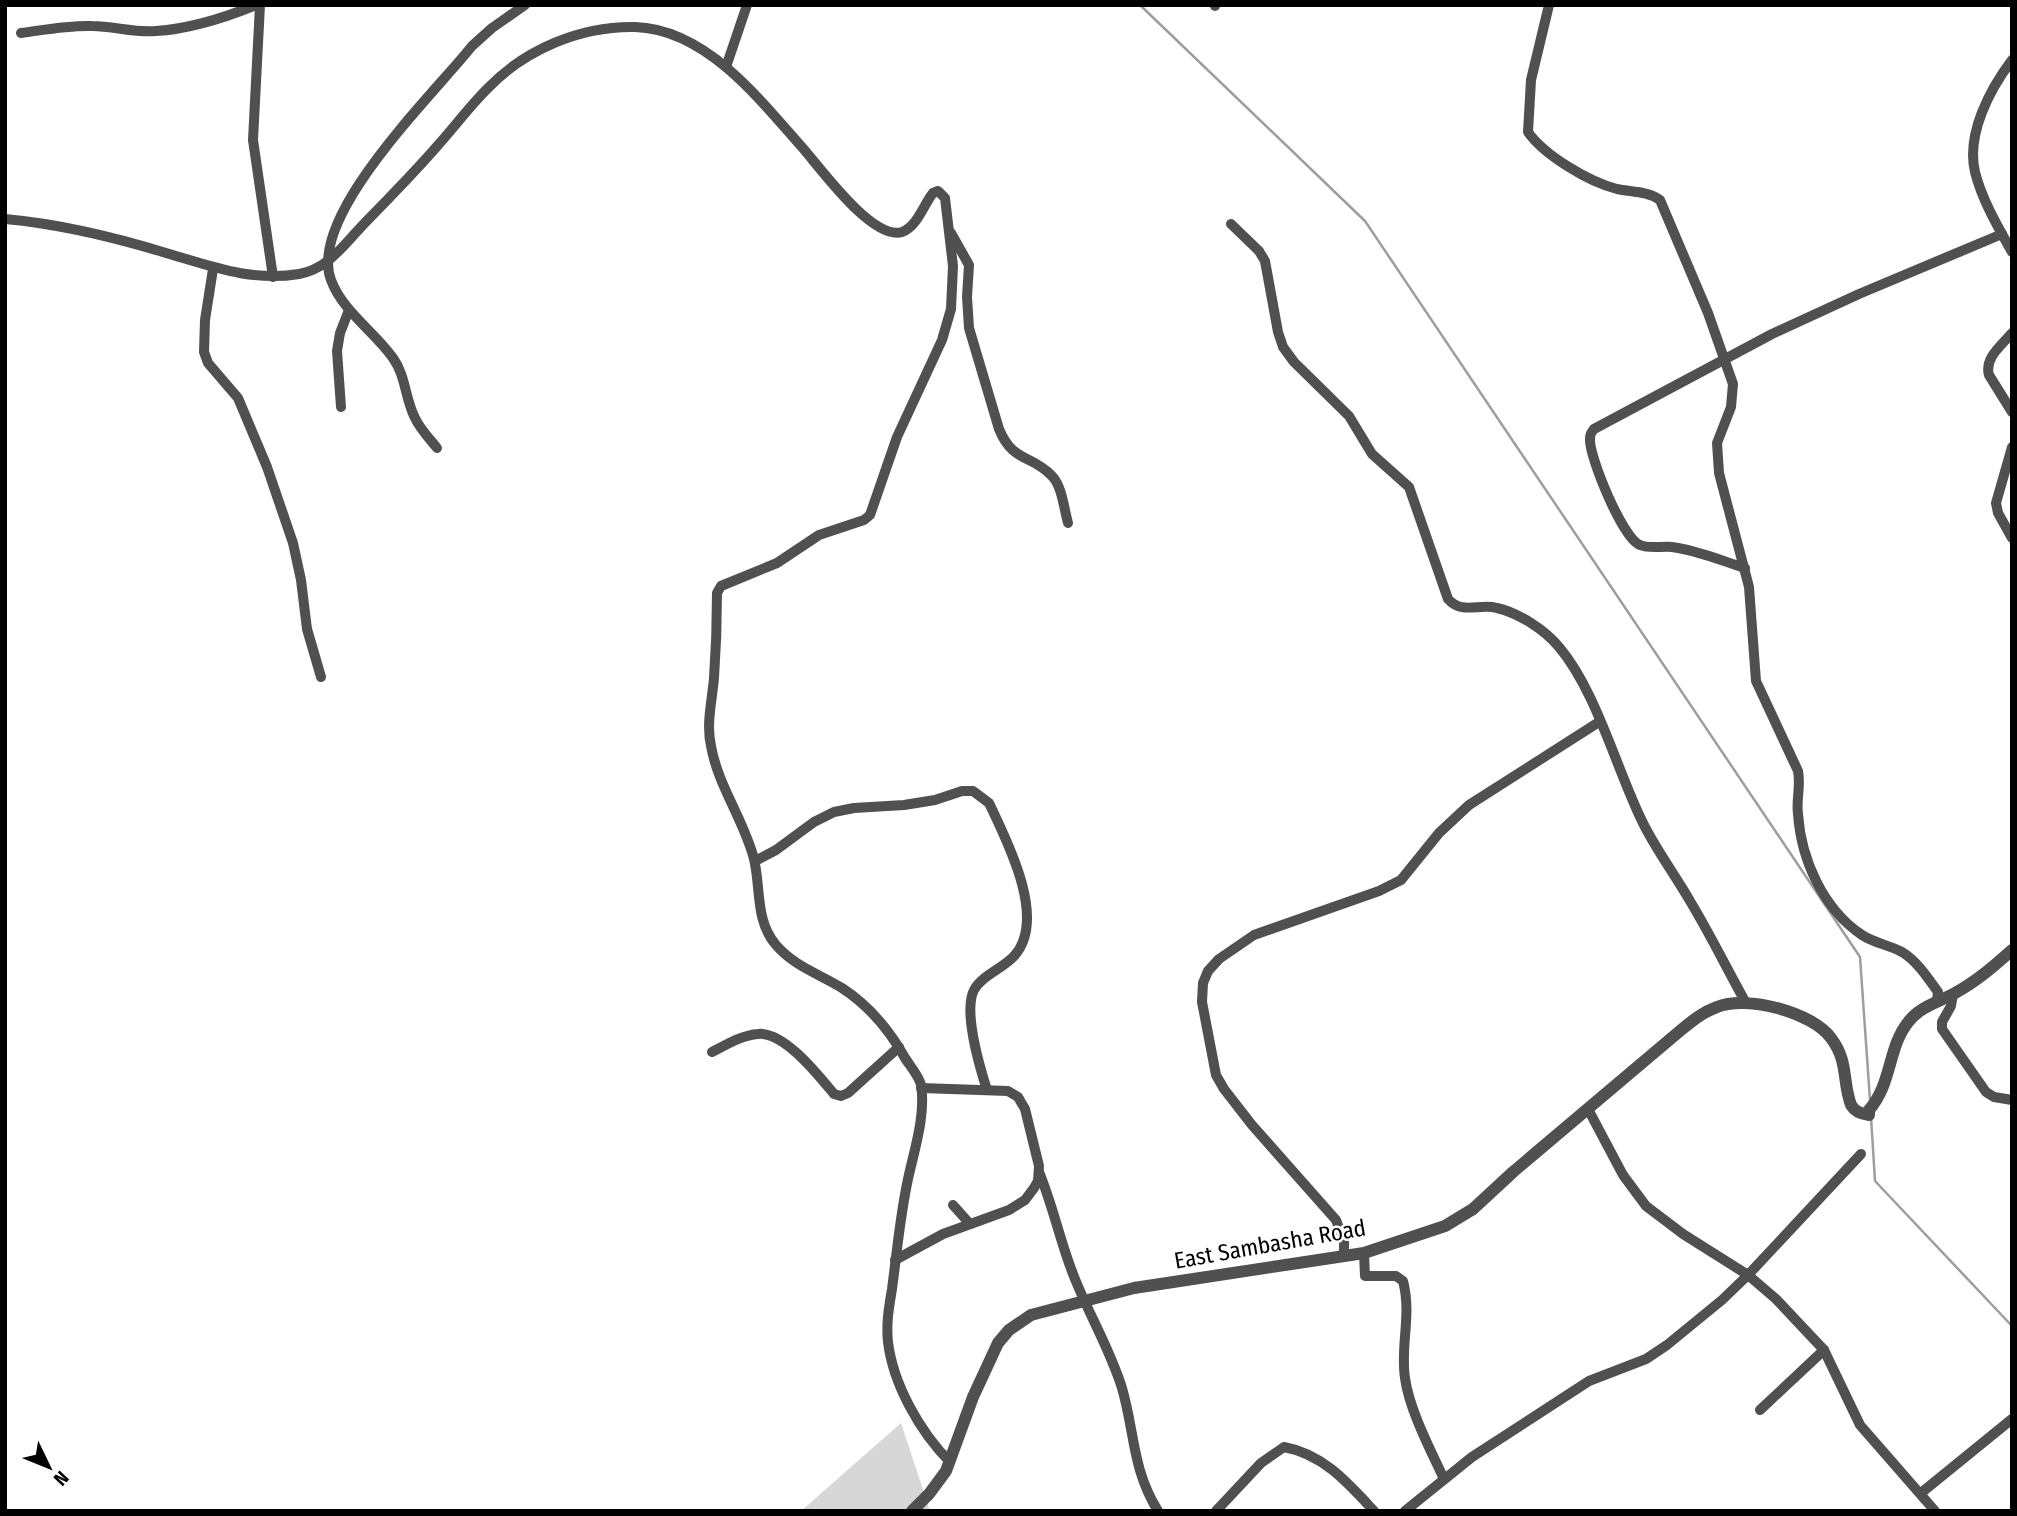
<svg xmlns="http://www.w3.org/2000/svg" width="2017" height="1516" viewBox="0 0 2017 1516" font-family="'Fira Sans Condensed',sans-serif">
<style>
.green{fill:#d7d7d7}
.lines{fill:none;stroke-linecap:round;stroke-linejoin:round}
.stream{stroke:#9e9e9e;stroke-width:2.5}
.minor{stroke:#505050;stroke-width:10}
.tertiary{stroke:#505050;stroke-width:12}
.labels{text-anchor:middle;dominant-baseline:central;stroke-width:5;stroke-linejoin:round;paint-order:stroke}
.street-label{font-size:23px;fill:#000;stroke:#fff}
</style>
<rect width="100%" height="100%" fill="#fff"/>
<path class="green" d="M 901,1423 L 930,1511 L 801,1511 Z"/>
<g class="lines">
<g class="stream">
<path d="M 1140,5 L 1365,221 L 1860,957 L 1870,1100"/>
<path d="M 1871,1117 L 1875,1181 L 2012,1326"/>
</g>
<g class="minor">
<path d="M 260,5 L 253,140 L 273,277"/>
<path d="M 1215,5 L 1215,6"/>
<path d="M 1549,5 L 1531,80 L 1528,132 C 1544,155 1589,182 1617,189 C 1631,192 1648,191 1660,200 L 1708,313 L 1733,384 L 1731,407 L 1717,443 L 1719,473 L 1749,587 L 1756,681 L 1798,771 C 1801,786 1796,799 1798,814 C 1801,859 1823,909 1862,935 C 1874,943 1889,945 1902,952 C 1917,961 1928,978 1938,992 L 1937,1001"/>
<path d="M 21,33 C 44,30 68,25 92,26 C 114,26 134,33 156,31 C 191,29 224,18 256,5"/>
<path d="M 2012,60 C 1990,89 1966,134 1975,172 C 1982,200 1998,227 2012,252"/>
<path d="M 726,67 L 747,5"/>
<path d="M 5,219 C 60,224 114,237 166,253 C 211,266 251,282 299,274 C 327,269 342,247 361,227 C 387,200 414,173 439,144 C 455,126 470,106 487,89 C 525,49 581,26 635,27 C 669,28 701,46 727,68 C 754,91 778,120 801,146 C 819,166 872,241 902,232 C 917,227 924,204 933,193 L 938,191 L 945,198 L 953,266 L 951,309 L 942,340 L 897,437 L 870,515 L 864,520 L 819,535 L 777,563 L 721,586 L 717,593 C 717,622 716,650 714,678 C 712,701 706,724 711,746 C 718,786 744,820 754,859 C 761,888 755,921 776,945 C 794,966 819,974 842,988 C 868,1005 890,1031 905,1058 C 910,1066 919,1076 921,1085 C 926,1115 914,1151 908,1179 C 900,1216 897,1252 892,1289 C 889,1307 886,1323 888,1342 C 893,1384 920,1432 950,1462"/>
<path d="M 1231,224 L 1259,251 L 1265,261 L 1278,332 L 1283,347 L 1294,362 L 1349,416 L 1372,454 L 1409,487 L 1448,599 C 1462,615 1480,603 1497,608 C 1519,613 1545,630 1559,647 C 1595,689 1616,767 1641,819 C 1654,847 1674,873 1690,901 C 1710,934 1727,969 1746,1003"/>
<path d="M 951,233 L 969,265 L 967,297 L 969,328 L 999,429 C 1013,463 1031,454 1052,476 C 1062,486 1064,509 1068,523"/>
<path d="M 213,269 L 205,320 L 204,352 L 208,363 L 238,398 L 267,467 L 293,543 L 301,580 L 307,629 L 321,677"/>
<path d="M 2012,333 C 2002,345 1984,358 1989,375 L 2012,412"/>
<path d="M 341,407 L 337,351 L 340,333 L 349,310"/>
<path d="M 2012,447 L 1996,503 L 1998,513 L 2012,538"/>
<path d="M 437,448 C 429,438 420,429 415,418 C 405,399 406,376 393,358 C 374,331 343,312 331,280 C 307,216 434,94 472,46 L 492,28 L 525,5"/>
<path d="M 1745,568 C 1722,561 1697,550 1672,547 C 1662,546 1649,549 1640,545 C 1623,539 1589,457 1590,439 C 1590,434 1591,433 1594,429 L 1772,334 L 1859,294 L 2002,234"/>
<path d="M 755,861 L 776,850 L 814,822 L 834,812 L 854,808 L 904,805 L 935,800 L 962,791 L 973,791 L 989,803 C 1007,841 1047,918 1015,955 C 1004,968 982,975 974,990 C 963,1011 980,1068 987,1090"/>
<path d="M 1953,994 L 1951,1006 L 1942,1022 L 1942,1029 L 1986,1092 L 1994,1097 L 2012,1100"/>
<path d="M 712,1052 C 726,1045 742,1035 758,1034 C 784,1031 819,1076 834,1094 L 841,1096 L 848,1093 L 899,1047"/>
<path d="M 1588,1109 L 1623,1175 L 1646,1206 L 1683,1234 L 1748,1275 L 1776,1299 L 1824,1350 L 1860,1425 L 1935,1511"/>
<path d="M 1039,1172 C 1053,1206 1060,1241 1073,1274 C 1088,1313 1110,1349 1122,1388 C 1135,1433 1132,1469 1158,1511"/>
<path d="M 953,1205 L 970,1224"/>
<path d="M 1364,1253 L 1365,1276 L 1396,1276 L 1403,1281 C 1412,1315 1400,1346 1405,1378 C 1409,1409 1431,1451 1444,1479"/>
<path d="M 1344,1256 L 1344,1241 L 1336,1220 L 1252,1125 L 1224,1089 L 1216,1075 L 1202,1002 L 1203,983 L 1208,971 L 1219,959 L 1254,935 L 1379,891 L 1401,880 L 1439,833 L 1469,805 L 1599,722"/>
<path d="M 895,1260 L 943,1234 L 1009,1210 L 1025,1200 L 1034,1188 L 1038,1181 L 1039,1166 L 1025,1109 L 1018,1097 L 1008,1091 L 921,1088"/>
<path d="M 1760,1410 L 1824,1350"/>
<path d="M 1921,1493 L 2012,1419"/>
<path d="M 1216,1511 L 1261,1463 L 1284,1447 C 1323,1454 1348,1483 1374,1511"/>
<path d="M 1405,1511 L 1472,1457 L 1589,1381 L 1646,1359 L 1667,1345 L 1722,1300 L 1748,1275 L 1861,1154"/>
</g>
<path class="tertiary" d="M 912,1511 L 929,1494 L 946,1471 L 973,1397 L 998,1343 L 1009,1330 L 1031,1315 L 1134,1288 L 1364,1253 L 1445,1226 L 1473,1209 L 1513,1172 L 1681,1030 C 1692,1021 1703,1012 1717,1007 C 1747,995 1812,1012 1831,1038 C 1849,1062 1842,1081 1851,1105 C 1855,1112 1861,1114 1869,1115 L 1869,1110 C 1893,1082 1887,1048 1909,1021 C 1921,1006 1939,1002 1955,993 C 1977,981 1994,966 2012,950"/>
</g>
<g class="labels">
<g class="street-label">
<text transform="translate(1270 1244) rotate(-10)">East Sambasha Road</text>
</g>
</g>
<rect width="2017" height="1516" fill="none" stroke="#000000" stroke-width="14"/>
<g transform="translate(49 1467) rotate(133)" stroke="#ffffff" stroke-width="5" paint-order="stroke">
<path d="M0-5L12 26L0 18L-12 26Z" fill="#000000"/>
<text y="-10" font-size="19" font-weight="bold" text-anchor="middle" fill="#000000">N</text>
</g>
</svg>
